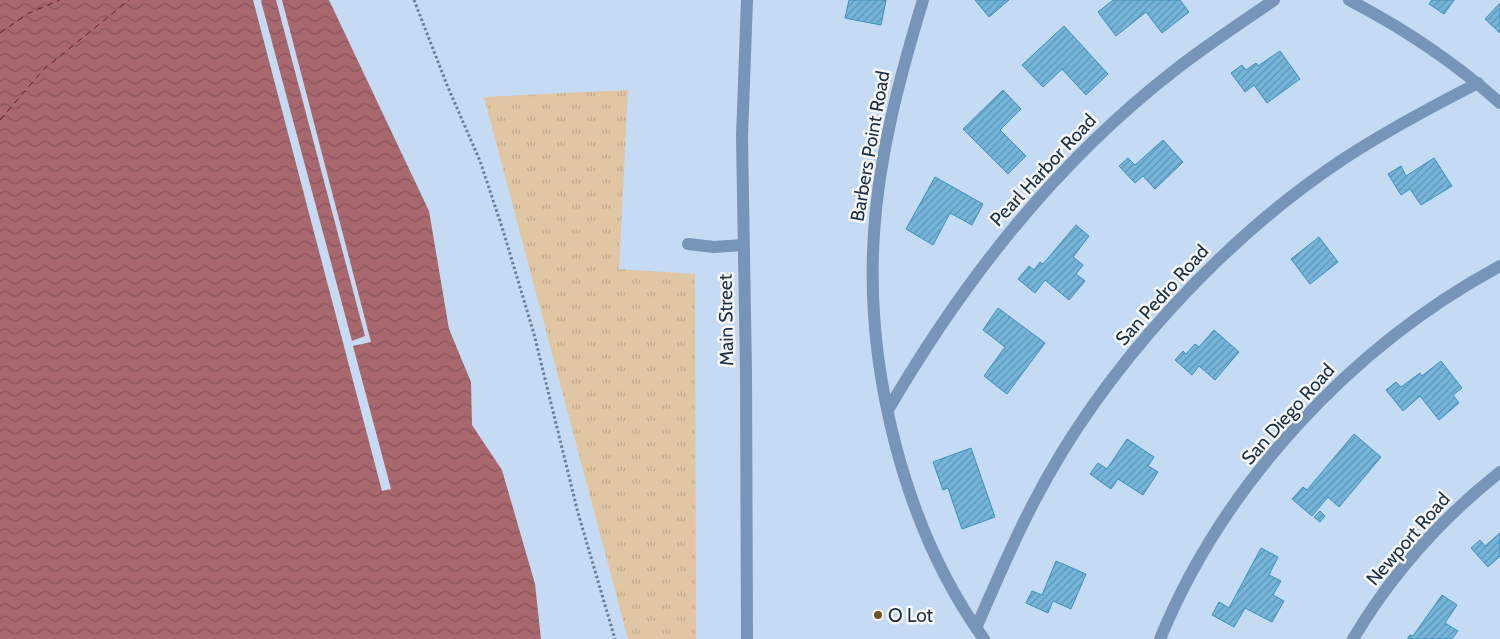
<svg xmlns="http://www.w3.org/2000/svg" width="1500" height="639" viewBox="0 0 1500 639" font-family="Cabin,sans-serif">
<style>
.park{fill:url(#park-tufts)}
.water{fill:url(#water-waves)}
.pier{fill:#c5daf3}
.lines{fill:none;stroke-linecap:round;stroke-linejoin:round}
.ferry{stroke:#6b1929;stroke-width:1;stroke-dasharray:6 5;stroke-linecap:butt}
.building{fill:url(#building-hatch);stroke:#3c90bb}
.path{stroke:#6a7f97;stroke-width:3;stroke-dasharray:2.5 2.5;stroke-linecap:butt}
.minor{stroke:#7794b9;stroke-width:12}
.poi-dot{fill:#705227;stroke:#f8f8f8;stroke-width:2}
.labels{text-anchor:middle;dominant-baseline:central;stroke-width:5;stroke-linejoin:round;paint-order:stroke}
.street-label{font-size:19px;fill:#1b2f47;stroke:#f8f8f8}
.poi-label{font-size:19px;fill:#1b2f47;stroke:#f8f8f8;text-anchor:start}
</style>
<defs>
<pattern id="park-tufts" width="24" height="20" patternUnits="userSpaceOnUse" patternTransform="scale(1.25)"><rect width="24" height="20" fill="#e0c6a3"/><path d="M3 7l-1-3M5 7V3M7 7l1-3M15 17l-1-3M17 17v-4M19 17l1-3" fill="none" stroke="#c0aa8e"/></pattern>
<pattern id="water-waves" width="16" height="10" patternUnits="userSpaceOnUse" patternTransform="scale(1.25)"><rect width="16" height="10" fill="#a9686e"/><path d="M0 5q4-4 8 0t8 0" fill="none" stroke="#89565c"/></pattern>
<pattern id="building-hatch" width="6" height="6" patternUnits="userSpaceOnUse" patternTransform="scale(1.25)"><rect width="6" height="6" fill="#75b5da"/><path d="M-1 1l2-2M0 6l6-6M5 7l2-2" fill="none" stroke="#5f94b3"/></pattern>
</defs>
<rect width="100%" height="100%" fill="#c5daf3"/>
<path class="park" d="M 628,90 L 619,269 L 695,274 L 696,639 L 628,639 L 484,97 Z"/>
<path class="water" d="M 0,0 L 329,0 L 429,211 L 449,329 L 471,382 L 472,425 L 502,470 L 535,584 L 541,639 L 0,639 Z"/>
<path class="pier" d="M 253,0 L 262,0 L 261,1 L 352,341 L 365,336 L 276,0 L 282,0 L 371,342 L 353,346 L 391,489 L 382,491 Z"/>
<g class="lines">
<g class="ferry">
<path d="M 0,33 L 29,13 L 60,0"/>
<path d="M 0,120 L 43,70 L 129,0"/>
</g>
</g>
<g class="building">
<path d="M 849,0 L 886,0 L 881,25 L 845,18 Z"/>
<path d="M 975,0 L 1009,0 L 989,17 Z"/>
<path d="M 1113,0 L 1180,0 L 1189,12 L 1162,33 L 1146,12 L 1116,36 L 1098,12 Z"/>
<path d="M 1432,0 L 1454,0 L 1444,14 L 1429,4 Z"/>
<path d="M 1500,3 L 1500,33 L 1485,19 Z"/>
<path d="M 1064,26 L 1108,74 L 1086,95 L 1062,69 L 1043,87 L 1022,65 Z"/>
<path d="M 1280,51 L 1300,79 L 1267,103 L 1254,85 L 1245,92 L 1231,73 L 1242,65 L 1246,70 L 1256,63 L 1258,66 Z"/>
<path d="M 1003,90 L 1021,109 L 1000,130 L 1026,156 L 1008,174 L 963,129 Z"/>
<path d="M 1163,140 L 1183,162 L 1155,189 L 1143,176 L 1135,183 L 1119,166 L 1128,158 L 1135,165 Z"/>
<path d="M 1434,158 L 1452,186 L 1421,205 L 1410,189 L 1401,195 L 1388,174 L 1401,166 L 1406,176 Z"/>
<path d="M 935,177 L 983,204 L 972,225 L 950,213 L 933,245 L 906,229 Z"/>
<path d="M 1076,225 L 1089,236 L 1073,257 L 1083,265 L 1076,274 L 1085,281 L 1069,300 L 1045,280 L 1035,293 L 1018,279 L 1029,266 L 1034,270 L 1040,262 L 1043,264 Z"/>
<path d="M 1319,237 L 1338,262 L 1310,284 L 1291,259 Z"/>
<path d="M 998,308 L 1045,343 L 1007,394 L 984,376 L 1005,347 L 983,330 Z"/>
<path d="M 1214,330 L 1239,352 L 1215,380 L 1199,366 L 1192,375 L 1175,360 L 1183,351 L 1186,354 L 1195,344 L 1199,347 Z"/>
<path d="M 1441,361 L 1462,388 L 1453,395 L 1459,403 L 1439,420 L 1420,396 L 1403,411 L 1386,390 L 1396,382 L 1401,387 L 1420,373 L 1422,376 Z"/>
<path d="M 1354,434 L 1381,457 L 1339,507 L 1328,497 L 1312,516 L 1292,499 L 1303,487 L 1307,490 Z"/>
<path d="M 1127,439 L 1154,457 L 1148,466 L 1158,472 L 1143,495 L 1118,479 L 1111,489 L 1090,474 L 1098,463 L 1107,469 Z"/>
<path d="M 971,448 L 995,517 L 962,529 L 948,488 L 943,490 L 933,462 Z"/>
<path d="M 1320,511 L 1325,516 L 1320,522 L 1314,517 Z"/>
<path d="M 1500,533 L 1500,556 L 1488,567 L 1471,548 L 1480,540 L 1485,546 Z"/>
<path d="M 1261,548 L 1278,557 L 1269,575 L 1281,581 L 1273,595 L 1284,601 L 1272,622 L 1245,608 L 1234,627 L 1212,615 L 1219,602 L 1229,608 Z"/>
<path d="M 1056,561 L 1086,574 L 1071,609 L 1053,601 L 1048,613 L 1026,603 L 1032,591 L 1042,595 Z"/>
<path d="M 1442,595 L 1457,605 L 1445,623 L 1458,631 L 1452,639 L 1407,639 L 1410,635 L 1413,636 Z"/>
</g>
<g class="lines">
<path class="path" d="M 414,0 L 447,85 L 480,161 L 502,227 L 534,334 L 578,513 L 615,639"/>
<g class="minor">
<path d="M 923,0 C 900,76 879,154 874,233 C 865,368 904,529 984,639"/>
<path d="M 1349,0 C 1403,28 1454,62 1500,103"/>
<path d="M 688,244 L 714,247 L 743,245"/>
<path d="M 888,410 C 963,281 1056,162 1175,70 C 1207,45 1241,23 1274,0"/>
<path d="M 976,628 C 995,585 1013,541 1035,500 C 1103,369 1222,239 1345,158 C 1388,130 1433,106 1478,83"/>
<path d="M 747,639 L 746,372 L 742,137 L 747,0"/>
<path d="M 1160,639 C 1224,483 1352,346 1500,266"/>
<path d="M 1353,639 C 1391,575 1442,518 1500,472"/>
</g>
</g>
<circle class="poi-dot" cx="878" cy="615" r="5"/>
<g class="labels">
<g class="street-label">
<text transform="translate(870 146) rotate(-80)">Barbers Point Road</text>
<text transform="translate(1043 170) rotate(-47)">Pearl Harbor Road</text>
<text transform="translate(1162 295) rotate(-48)">San Pedro Road</text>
<text transform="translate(726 320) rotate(-91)">Main Street</text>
<text transform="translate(1288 414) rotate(-48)">San Diego Road</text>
<text transform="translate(1408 539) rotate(-49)">Newport Road</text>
</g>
<g class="poi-label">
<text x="888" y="615">O Lot</text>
</g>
</g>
</svg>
